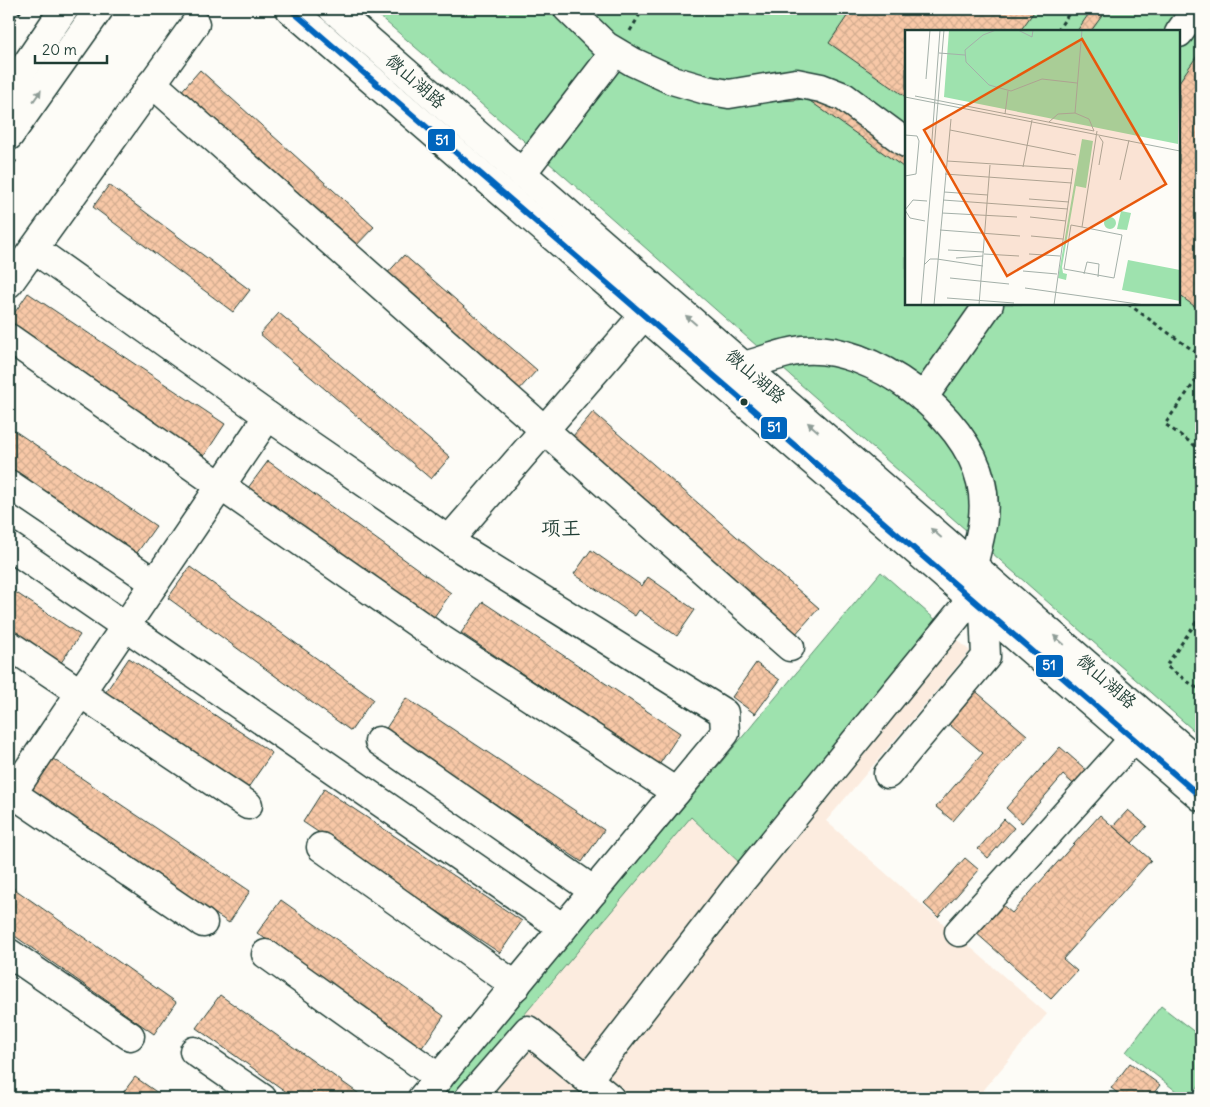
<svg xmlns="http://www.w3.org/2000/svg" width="1210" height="1107" viewBox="0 0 1210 1107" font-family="Delius,'LXGW WenKai TC',sans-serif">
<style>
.built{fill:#fcecdf}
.garden{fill:#9ee2ae;stroke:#5e9071;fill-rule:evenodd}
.building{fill:url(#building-cross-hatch);stroke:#1f3d34}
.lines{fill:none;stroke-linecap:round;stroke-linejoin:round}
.minor-casing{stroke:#1f3d34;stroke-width:31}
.path{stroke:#1f3d34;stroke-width:3;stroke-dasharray:4 4;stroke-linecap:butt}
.minor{stroke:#fdfcf7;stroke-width:28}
.bus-1-casing{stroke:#fdfcf7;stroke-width:10}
.bus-1{stroke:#0065bd;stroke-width:6}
.oneway{fill:#8e9c96}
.bus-dot{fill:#1f3d34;stroke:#fdfcf7;stroke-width:2}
.labels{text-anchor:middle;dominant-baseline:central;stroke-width:4;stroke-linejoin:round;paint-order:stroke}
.street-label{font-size:18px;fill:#1f3d34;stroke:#fdfcf7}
.quarter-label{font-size:20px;fill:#1f3d34;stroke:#fdfcf7}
.inset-road{fill:none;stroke:#a4b0a9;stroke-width:1}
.view{fill:#e8590c;fill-opacity:0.15;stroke:#e8590c;stroke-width:2.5}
.inset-edge{fill:none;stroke:#1f3d34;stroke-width:2.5}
.line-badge{stroke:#fdfcf7;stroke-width:2}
.badge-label{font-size:14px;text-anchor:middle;font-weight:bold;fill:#fff}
</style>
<defs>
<pattern id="building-cross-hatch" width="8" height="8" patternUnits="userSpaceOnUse" patternTransform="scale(1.25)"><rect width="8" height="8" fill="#f8c8a7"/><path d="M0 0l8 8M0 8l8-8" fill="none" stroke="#d4ad90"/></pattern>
</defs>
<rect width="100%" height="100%" fill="#fdfcf7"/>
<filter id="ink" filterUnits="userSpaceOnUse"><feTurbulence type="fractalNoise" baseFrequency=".02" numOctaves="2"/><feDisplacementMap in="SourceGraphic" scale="10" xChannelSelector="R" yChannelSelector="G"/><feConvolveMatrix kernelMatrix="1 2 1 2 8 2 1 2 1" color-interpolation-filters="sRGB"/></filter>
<g filter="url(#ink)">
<path class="built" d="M 881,572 L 970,651 L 826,821 L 1047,1014 L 977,1098 L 439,1098 Z"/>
<g class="garden">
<path d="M 371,9 L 1201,9 L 1201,737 L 523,140 ZM 906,31 L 1179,31 L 1179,304 L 906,304 Z"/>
<path d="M 881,572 L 937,621 L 742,865 L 691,817 L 454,1098 L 439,1098 Z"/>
<path d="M 1161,1006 L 1201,1037 L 1201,1083 L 1189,1098 L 1185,1098 L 1126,1052 Z"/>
</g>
<g class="building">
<path d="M 852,9 L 1036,9 L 1020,31 L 906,31 L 906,97 L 829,43 Z"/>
<path d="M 1092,9 L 1107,9 L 1091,31 L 1077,31 Z"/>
<path d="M 1201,50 L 1201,311 L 1179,295 L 1179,82 Z"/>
<path d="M 200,70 L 374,227 L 352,250 L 179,94 Z"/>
<path d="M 815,94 L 906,154 L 906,169 L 807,99 L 754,103 L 754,96 Z"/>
<path d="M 109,185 L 250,290 L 233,312 L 93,207 Z"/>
<path d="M 404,255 L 537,370 L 516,393 L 383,278 Z"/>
<path d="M 28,293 L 225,424 L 204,456 L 9,326 L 9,321 Z"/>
<path d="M 279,313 L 450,457 L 431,479 L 260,334 Z"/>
<path d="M 593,412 L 819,608 L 793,637 L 568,442 Z"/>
<path d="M 9,427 L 156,526 L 134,557 L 9,474 Z"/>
<path d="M 268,461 L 451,593 L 429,624 L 245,492 Z"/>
<path d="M 591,550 L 642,586 L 648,577 L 695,610 L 677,636 L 639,610 L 635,616 L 574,574 Z"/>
<path d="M 190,567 L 373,699 L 351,731 L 168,598 Z"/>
<path d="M 9,588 L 80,635 L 58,667 L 9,634 Z"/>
<path d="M 483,602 L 680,733 L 659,765 L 461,633 Z"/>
<path d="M 129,658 L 272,753 L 245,792 L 103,696 Z"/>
<path d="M 756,663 L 780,680 L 755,714 L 732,697 Z"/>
<path d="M 972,688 L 1027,735 L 953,821 L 936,807 L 983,753 L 944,720 Z"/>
<path d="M 406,698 L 604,830 L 582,862 L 385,730 Z"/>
<path d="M 1060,747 L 1091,774 L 1078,788 L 1063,775 L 1022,823 L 1006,808 Z"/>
<path d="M 53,759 L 250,891 L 229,923 L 31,791 Z"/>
<path d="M 324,789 L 522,921 L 500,953 L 303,822 Z"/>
<path d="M 1128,810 L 1147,826 L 1132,843 L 1113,826 Z"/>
<path d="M 1100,815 L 1151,860 L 1063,959 L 1077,971 L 1051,999 L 975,932 L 1001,904 L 1012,913 Z"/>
<path d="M 1004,819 L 1014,828 L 988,858 L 978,849 Z"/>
<path d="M 965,858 L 979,870 L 938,917 L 924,904 Z"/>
<path d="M 9,885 L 176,1002 L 154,1034 L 9,932 Z"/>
<path d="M 281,900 L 444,1016 L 421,1049 L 257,933 Z"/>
<path d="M 220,995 L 365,1098 L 295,1098 L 196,1028 Z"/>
<path d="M 1130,1063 L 1160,1085 L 1150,1098 L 1124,1098 L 1111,1088 Z"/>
<path d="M 135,1077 L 165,1098 L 119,1098 Z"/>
</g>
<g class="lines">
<g class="minor-casing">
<g id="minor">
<path d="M 290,9 L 1201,797"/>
<path d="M 333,9 L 1201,764"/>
<path d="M 568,9 L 606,46 L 633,62 L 672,80 L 706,90 L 729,94 L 796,83 L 821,88 L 844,97 L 906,143"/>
<path d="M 1179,33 L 1196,9"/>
<path d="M 152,83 L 790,647"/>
<path d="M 9,90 L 64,9"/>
<path d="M 9,136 L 99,9"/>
<path d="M 522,173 L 615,52"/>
<path d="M 34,249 L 268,416 L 463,550 L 724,713 L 725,733 L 422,1098"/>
<path d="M 9,283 L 195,24"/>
<path d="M 9,338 L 430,632 L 676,792"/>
<path d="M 744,366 C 763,361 783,352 803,350 C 872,344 966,416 981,482 C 988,511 980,538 973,565"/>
<path d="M 923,398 L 989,304"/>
<path d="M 9,484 L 155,583"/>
<path d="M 449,540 L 656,301"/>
<path d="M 9,546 L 563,928"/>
<path d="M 9,645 L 248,805"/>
<path d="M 379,741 L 594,891"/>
<path d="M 888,774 L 986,657 L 984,609"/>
<path d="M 9,791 L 203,923"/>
<path d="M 9,798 L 268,416"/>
<path d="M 321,847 L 516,986"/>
<path d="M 959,932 L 1146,725"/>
<path d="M 9,953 L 130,1036"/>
<path d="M 266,954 L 439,1078"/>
<path d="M 194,1051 L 262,1098"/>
<path d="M 588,1079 L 743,879 L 984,583"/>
<path d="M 469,1098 L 528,1030 L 610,1098"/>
</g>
</g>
<g class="path">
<path d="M 9,27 L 22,9"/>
<path d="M 630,31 L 643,9"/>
<path d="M 1057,31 L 1072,9"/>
<path d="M 9,170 L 16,160"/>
<path d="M 1128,304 L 1201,356"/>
<path d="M 1201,373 L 1165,424 L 1201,450"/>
<path d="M 1201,615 L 1166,666 L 1201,691"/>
</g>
<use href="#minor" class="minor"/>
<g class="bus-1-casing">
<path id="bus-1" d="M 290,9 L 1201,797"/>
</g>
<use href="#bus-1" class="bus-1"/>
</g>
<defs><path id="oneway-solid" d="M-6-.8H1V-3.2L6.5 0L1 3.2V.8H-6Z" transform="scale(1.25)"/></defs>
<g class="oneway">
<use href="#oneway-solid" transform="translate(37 96) rotate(-55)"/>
<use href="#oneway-solid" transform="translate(691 320) rotate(-139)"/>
<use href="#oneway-solid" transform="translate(813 427) rotate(-139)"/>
<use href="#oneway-solid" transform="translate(936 533) rotate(-139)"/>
<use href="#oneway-solid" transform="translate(1059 640) rotate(-139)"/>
</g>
</g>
<circle class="bus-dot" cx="744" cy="402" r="4.5"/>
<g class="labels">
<g class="street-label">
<text transform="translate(416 81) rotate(41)">微山湖路</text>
<text transform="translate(756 376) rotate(41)">微山湖路</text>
<text transform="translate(1107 681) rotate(41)">微山湖路</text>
</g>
<g class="quarter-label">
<text x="561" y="527">项王</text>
</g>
</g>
<g transform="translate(905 30)">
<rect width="275" height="275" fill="#fdfcf7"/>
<path d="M 223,230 L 275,240 L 275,271 L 217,260 Z" fill="#9ee2ae"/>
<path d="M 44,0 L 275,0 L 273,114 L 39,67 ZM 177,109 L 188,111 L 181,158 L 171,156 L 157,237 L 158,243 L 162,244 L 161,250 L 153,248 ZM 216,181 L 226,183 L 222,200 L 212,199 ZM199 193a6 6 0 1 1 12 0a6 6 0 1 1-12 0Z" fill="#9ee2ae"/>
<path class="inset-road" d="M 91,0 L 78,5 L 60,20 L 61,32 L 84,55 L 106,61 L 137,49 L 172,53M 113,0 L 127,7 L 128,0M 34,23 L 60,25M 21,49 L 25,0M 10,66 L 189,101M 0,67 L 275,121M 170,83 L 177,0M 100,84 L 103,61M 144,92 L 153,84 L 170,83 L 184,89 L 189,101M 45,100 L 171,125M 0,105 L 12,106 L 14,111 L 11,144 L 0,146M 26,123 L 35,0M 42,131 L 168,139 L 149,275M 194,135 L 198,112 L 194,106M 118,137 L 127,90M 40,144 L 167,153M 215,150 L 224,110M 39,162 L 83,165M 124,169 L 164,172M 38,170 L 163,179M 37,183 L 112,187M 125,187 L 161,191M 20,191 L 5,188 L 0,180 L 8,170 L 22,171M 177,197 L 166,195 L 159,239 L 209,248 L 217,205 L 177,197 L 192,101M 35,200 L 115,206M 126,206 L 158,209M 43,220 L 79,222M 79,224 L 114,226M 124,224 L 155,226M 51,228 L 78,226M 19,235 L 25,229 L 32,229 L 78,236M 118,241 L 152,244M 179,244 L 182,232 L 194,234 L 193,247M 45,248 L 104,254M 120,258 L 240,275M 42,268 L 109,273M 16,275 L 39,0M 29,275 L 46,89M 74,275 L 85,135"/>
<path class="view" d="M 177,9 L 261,154 L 102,246 L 19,100 Z"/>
<rect width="275" height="275" class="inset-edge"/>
</g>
<g class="line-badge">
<rect x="427" y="128" width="29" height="24" rx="5" fill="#0065bd"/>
<rect x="760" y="416" width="28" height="24" rx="5" fill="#0065bd"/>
<rect x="1035" y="654" width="29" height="24" rx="5" fill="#0065bd"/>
</g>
<g class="badge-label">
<text x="442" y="145">51</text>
<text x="774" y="432">51</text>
<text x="1049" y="670">51</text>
</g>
<rect width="1210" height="1107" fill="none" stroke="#fdfcf7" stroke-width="30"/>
<rect x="15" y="15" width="1180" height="1077" fill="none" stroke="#1f3d34" stroke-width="2" filter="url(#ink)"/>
<path d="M35 55v8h72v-8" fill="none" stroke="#1f3d34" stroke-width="2.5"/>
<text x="42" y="55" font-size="15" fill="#1f3d34" stroke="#fdfcf7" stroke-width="4" paint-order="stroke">20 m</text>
</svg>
